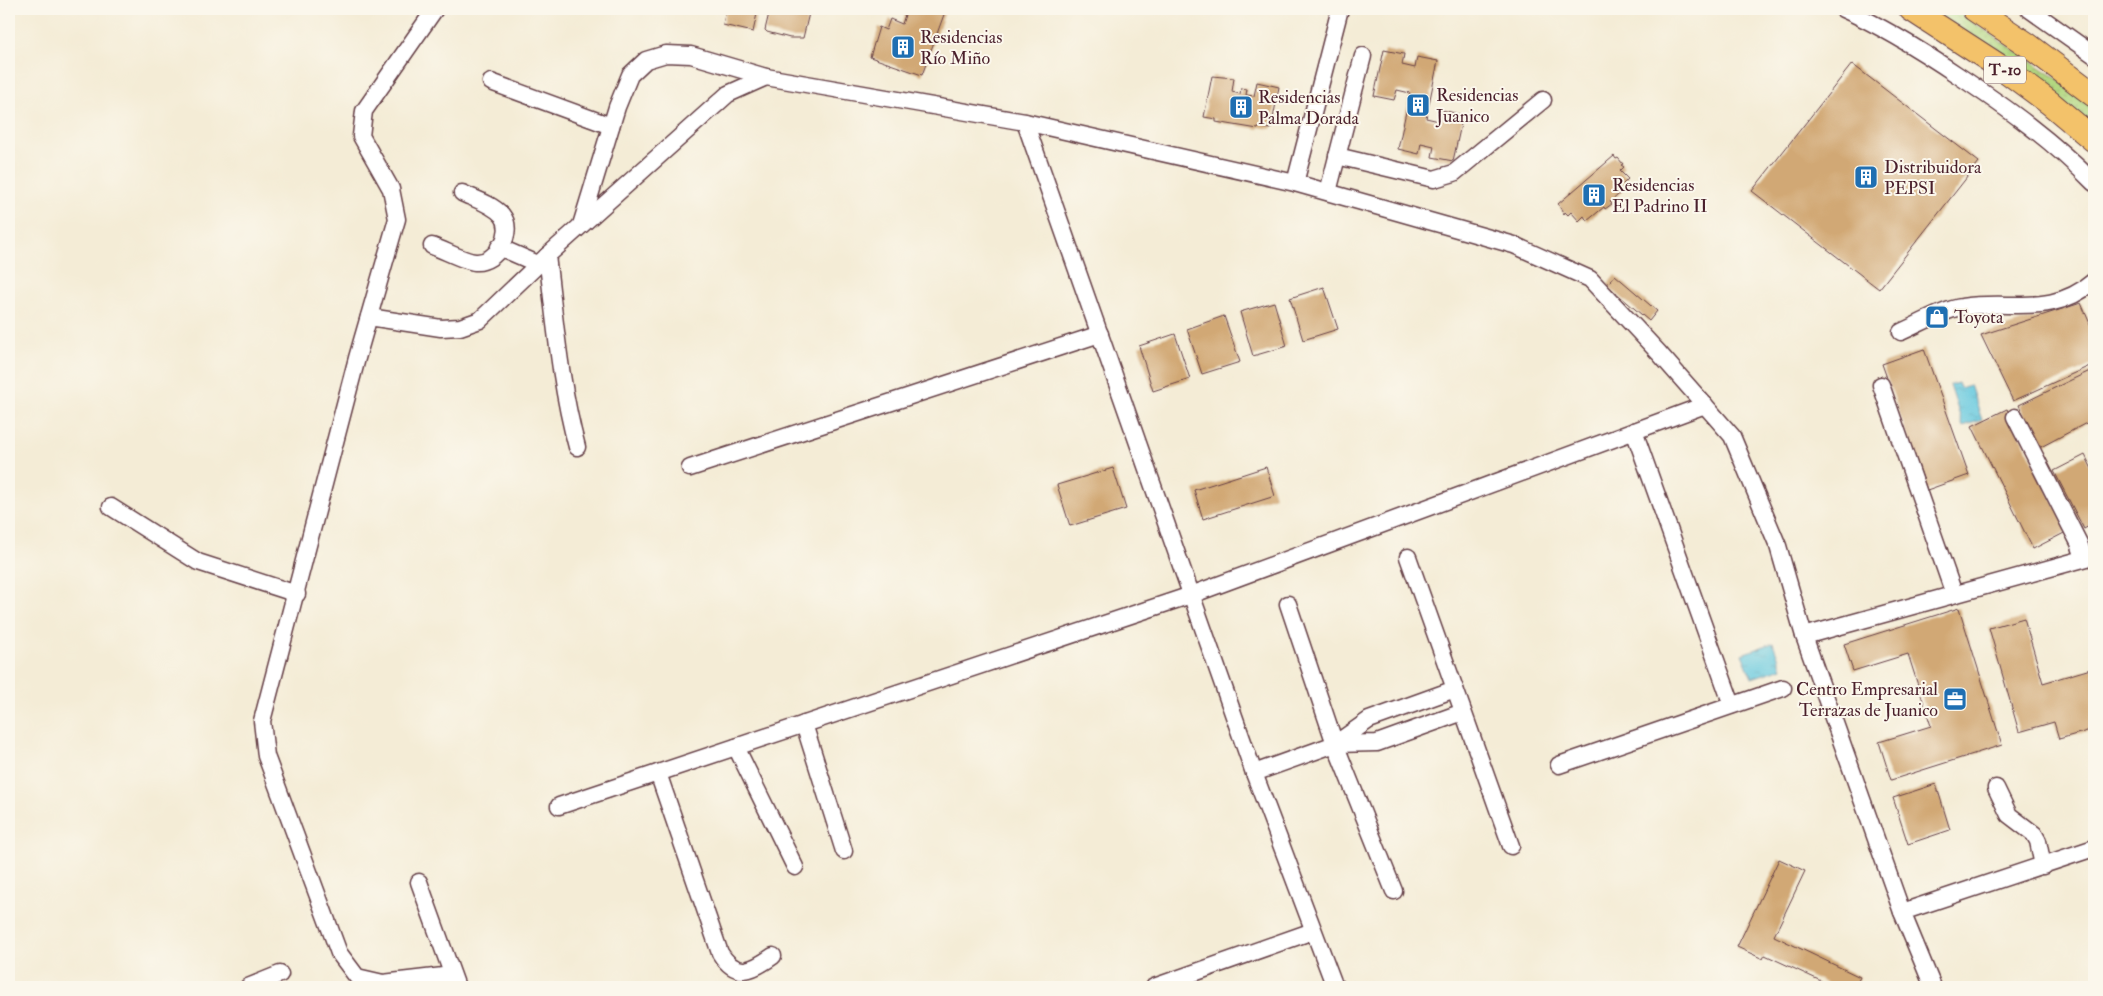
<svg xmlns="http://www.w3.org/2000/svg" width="2103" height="996" viewBox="0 0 2103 996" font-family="'IM FELL Double Pica',serif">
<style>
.green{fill:url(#green-dots);stroke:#7e7c56}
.water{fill:url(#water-ripples);stroke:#557384}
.building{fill:#d1a875}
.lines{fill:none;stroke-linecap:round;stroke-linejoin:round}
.minor-casing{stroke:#643e45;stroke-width:19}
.highway-casing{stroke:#643e45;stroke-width:26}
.minor{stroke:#fff;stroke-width:16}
.highway{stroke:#f3c26a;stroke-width:24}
.labels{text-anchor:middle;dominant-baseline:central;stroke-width:4;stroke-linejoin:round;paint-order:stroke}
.shield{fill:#fbf7ec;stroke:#7f6065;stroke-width:1}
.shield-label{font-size:16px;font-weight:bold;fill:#4a1f2b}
.poi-label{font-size:18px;fill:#4a1f2b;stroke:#fbf7ec;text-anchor:start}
</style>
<defs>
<pattern id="green-dots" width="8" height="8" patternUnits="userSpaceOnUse" patternTransform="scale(1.25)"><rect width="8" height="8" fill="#b3d881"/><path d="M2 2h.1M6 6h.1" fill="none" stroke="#9bb970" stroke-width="1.8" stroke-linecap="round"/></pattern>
<pattern id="water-ripples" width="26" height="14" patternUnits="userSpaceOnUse" patternTransform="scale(1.25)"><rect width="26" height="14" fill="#60c7de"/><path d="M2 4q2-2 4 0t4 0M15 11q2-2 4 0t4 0" fill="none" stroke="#55aabf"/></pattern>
</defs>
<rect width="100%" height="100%" fill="#fbf7ec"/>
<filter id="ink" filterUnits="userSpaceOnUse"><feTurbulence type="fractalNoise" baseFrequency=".02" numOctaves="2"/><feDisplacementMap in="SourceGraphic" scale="10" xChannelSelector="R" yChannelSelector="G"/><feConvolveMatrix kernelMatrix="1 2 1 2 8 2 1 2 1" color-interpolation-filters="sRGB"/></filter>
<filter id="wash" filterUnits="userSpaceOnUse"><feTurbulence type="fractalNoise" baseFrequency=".0096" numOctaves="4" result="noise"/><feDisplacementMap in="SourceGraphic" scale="20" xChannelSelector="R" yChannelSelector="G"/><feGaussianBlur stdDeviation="1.12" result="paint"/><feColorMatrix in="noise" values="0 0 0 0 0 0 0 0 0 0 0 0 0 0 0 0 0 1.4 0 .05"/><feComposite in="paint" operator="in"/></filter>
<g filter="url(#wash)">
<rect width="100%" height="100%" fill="#f4ecd6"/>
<path class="green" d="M 1922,9 L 1953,9 L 2064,83 L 2094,108 L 2094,132 Z"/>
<g class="water">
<path d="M 1958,383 L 1960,388 L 1970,385 L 1982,420 L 1963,426 L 1950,385 Z"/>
<path d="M 1773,643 L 1782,668 L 1752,678 L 1742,654 Z"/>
</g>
<g id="blocks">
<g class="building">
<path d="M 726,9 L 758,9 L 753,32 L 723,25 Z"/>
<path d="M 770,9 L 810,9 L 803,38 L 790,38 L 767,32 L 765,30 Z"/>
<path d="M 893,9 L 946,9 L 922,75 L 870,57 L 879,27 L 886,30 L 890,19 L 902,24 L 905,15 L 893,10 Z"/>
<path d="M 1384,50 L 1404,54 L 1402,65 L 1415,68 L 1417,57 L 1438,61 L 1426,118 L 1439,121 L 1442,110 L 1463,115 L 1453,161 L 1432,157 L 1434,146 L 1421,143 L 1419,154 L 1398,149 L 1410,93 L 1397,90 L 1394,100 L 1374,96 Z"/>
<path d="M 1852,64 L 1979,162 L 1879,289 L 1752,191 Z"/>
<path d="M 1212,76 L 1234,78 L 1232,92 L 1240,94 L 1241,88 L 1247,89 L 1246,95 L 1254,96 L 1257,82 L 1279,87 L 1271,129 L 1259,127 L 1258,129 L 1216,122 L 1216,119 L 1204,117 Z"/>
<path d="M 1614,156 L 1616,159 L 1618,158 L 1623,164 L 1621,165 L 1624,167 L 1620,171 L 1628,179 L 1623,184 L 1626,188 L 1610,202 L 1612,204 L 1605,209 L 1604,207 L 1587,221 L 1584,216 L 1579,221 L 1571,212 L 1568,215 L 1565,212 L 1564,214 L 1558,204 Z"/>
<path d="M 1615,275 L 1657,311 L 1649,321 L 1607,285 Z"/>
<path d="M 1324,287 L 1338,329 L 1303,340 L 1290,298 Z"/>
<path d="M 1274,302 L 1287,346 L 1253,356 L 1240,312 Z"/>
<path d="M 2081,303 L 2094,333 L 2094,364 L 2013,401 L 1981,335 Z"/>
<path d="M 1224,316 L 1240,362 L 1202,374 L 1187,329 Z"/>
<path d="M 1175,334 L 1190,379 L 1153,391 L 1139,346 Z"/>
<path d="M 1924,349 L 1969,475 L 1927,490 L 1882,364 Z"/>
<path d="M 2094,369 L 2094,419 L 2039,448 L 2019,405 Z"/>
<path d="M 2007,409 L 2068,531 L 2033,549 L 1972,426 Z"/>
<path d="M 2085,455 L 2094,473 L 2094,523 L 2084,529 L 2054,471 Z"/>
<path d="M 1266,467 L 1275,496 L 1203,519 L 1194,490 Z"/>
<path d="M 1113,468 L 1126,509 L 1070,526 L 1057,485 Z"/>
<path d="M 1959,608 L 2002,745 L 1891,780 L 1879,742 L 1931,726 L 1908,654 L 1853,671 L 1844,644 Z"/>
<path d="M 2024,618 L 2043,683 L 2094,668 L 2094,729 L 2059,739 L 2054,722 L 2019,732 L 1989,628 Z"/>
<path d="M 1936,784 L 1950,830 L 1908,844 L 1893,798 Z"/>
<path d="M 1779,859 L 1805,871 L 1774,936 L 1860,977 L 1855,987 L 1834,987 L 1765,955 L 1763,959 L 1737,947 Z"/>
</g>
</g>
</g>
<g filter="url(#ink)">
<use href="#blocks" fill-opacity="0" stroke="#643e45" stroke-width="1"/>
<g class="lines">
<g class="minor-casing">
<g id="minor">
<path d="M 435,9 L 364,111 L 361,136 L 391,189 L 397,219 L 357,358 L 262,721 L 266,756 L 339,953 L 357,977 L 383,983 L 452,975"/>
<path d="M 1843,9 C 1884,27 1922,51 1959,76 C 2007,108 2053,141 2094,183"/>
<path d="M 2029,9 L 2094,55"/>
<path d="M 491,82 L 611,126"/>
<path d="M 1025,122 L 1254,773 L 1335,987"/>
<path d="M 1337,156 L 1434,179 L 1454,173 L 1543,100"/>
<path d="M 1295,183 L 1340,9"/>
<path d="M 1328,192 L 1363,56"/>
<path d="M 581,225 L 617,107 L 630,75 L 646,60 L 666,54 L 691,55 L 766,77 L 1025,122 L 1295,183 L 1514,245 L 1590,279 L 1659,353 L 1732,436 L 1778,546 L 1804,636 L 1902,912 L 1933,987"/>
<path d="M 432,246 C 444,250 464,261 475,262 C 496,264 516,232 502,215 C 492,204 475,199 462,193"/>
<path d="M 499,247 L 538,264"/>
<path d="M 547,256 C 555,320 560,385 577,447"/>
<path d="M 369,317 L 441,328 L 460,327 L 480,320 L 547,256 L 728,94 L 766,77"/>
<path d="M 1901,332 C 1917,325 1945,309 1962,307 C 2011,299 2051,318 2094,281"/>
<path d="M 1881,385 L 1954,594"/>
<path d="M 2015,417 L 2079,543 L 2084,558"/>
<path d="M 1634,431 L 1732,705"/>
<path d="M 690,468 L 1100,334"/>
<path d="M 111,507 L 198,562 L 297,594"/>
<path d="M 1408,557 L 1511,846"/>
<path d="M 1288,604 L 1335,744 L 1394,891"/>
<path d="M 1804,636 L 2094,556"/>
<path d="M 804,724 L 844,851"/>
<path d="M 1335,744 L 1377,743 L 1463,712"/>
<path d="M 736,747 L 795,867"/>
<path d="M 1559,765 L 1783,688"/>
<path d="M 658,773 L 720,953 C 736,979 752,971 773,956"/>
<path d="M 1254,773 L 1335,744 L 1369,720 L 1455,689"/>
<path d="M 1996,788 L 2009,815 L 2034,834 L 2038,841 L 2043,866"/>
<path d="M 559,806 L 1191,595 L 1705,405"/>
<path d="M 419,882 L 457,987"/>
<path d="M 1902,912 L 2094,848"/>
<path d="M 248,987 L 280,974"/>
<path d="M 1154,987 L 1313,931"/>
</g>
</g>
<g class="highway-casing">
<g id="highway">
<path d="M 1911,9 L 2008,72 L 2050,103 L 2094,140"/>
<path d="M 1974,9 L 2028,45 L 2094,95"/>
</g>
</g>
<use href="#minor" class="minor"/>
<use href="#highway" class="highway"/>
</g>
</g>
<defs>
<g id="building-square" transform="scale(1.25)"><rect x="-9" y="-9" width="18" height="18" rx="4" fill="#1f6fb2" stroke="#fbf7ec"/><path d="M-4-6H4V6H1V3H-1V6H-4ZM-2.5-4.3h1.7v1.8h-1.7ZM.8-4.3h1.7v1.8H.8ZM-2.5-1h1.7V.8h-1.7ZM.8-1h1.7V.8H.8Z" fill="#fff"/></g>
<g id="shop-square" transform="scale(1.25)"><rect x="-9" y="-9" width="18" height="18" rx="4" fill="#1f6fb2" stroke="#fbf7ec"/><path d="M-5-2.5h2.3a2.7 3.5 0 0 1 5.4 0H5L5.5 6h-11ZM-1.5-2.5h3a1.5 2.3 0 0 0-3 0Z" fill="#fff"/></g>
<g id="office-square" transform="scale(1.25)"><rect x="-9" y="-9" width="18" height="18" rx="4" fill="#1f6fb2" stroke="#fbf7ec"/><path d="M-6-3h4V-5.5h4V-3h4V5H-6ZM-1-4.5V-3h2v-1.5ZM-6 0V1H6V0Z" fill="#fff"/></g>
</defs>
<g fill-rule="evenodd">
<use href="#building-square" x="903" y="47"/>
<use href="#building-square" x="1418" y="105"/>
<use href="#building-square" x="1241" y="107"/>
<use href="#building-square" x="1866" y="177"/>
<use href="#building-square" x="1594" y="195"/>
<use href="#shop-square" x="1937" y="317"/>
<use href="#office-square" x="1955" y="699"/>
</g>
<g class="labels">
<rect class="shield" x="1984" y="56.5" width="42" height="27" rx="4"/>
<g class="shield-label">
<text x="2005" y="70">T-10</text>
</g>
<g class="poi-label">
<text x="920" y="37">Residencias<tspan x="920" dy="21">Río Miño</tspan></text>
<text x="1436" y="95">Residencias<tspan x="1436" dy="21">Juanico</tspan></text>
<text x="1258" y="97">Residencias<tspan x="1258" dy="21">Palma Dorada</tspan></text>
<text x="1884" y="167">Distribuidora<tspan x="1884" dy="21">PEPSI</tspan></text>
<text x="1612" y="185">Residencias<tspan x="1612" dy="21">El Padrino II</tspan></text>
<text x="1954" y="317">Toyota</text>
<text x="1938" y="689" text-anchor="end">Centro Empresarial<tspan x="1938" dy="21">Terrazas de Juanico</tspan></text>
</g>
</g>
<rect width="2103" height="996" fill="none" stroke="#fbf7ec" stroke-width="30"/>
</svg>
